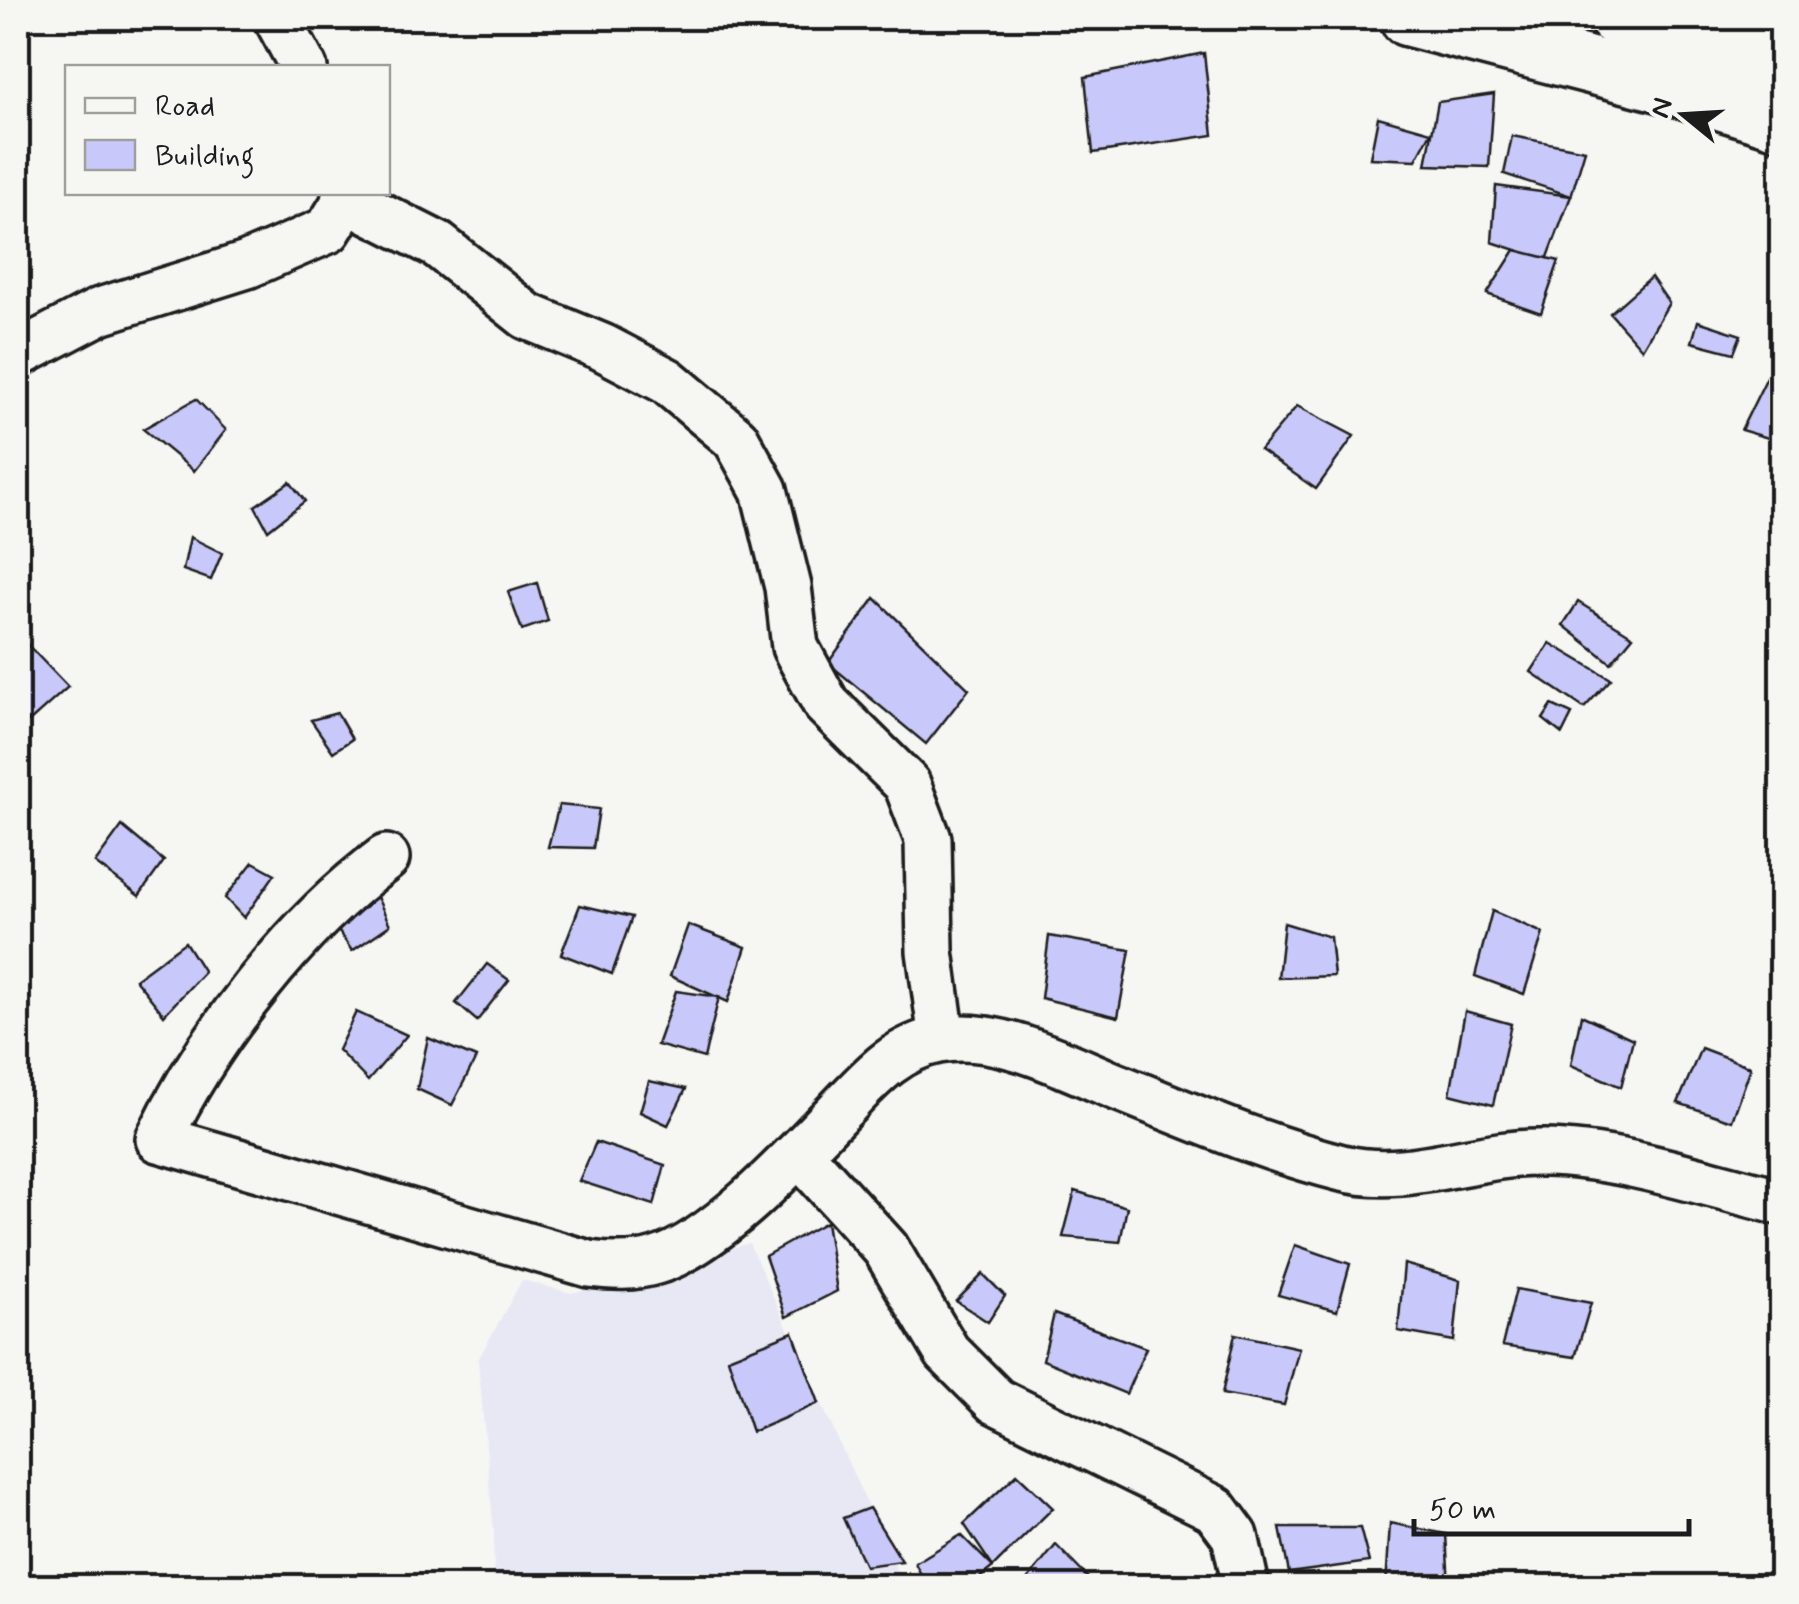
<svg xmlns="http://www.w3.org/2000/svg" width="1799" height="1604" viewBox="0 0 1799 1604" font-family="Mynerve,sans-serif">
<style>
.built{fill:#e8e8f5}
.building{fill:#c9c8fb;stroke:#1c1c1c;stroke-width:2.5}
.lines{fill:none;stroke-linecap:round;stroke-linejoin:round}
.minor-casing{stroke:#1c1c1c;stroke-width:52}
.highway-casing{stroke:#1c1c1c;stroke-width:62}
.minor{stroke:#f6f6f2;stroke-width:45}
.highway{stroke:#f6f6f2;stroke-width:55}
</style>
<rect width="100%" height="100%" fill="#f6f6f2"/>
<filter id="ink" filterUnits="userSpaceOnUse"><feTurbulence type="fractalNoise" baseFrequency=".01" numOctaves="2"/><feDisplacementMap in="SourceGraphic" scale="20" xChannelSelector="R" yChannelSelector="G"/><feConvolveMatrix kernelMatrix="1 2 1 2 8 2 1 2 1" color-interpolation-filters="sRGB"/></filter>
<g filter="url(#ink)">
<path class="built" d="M 749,1243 L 904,1586 L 493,1586 L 494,1533 L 478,1360 L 522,1280 L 571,1293 L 631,1280 Z"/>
<g class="building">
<path d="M 1204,53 L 1213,135 L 1093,153 L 1085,77 Z"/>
<path d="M 1494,94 L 1489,167 L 1426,165 L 1438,102 Z"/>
<path d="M 1378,117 L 1431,132 L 1416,160 L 1370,158 Z"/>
<path d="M 1512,136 L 1585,150 L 1571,196 L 1504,174 Z"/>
<path d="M 1496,186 L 1571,196 L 1547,260 L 1492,242 Z"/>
<path d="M 1515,250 L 1559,261 L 1541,313 L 1487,294 Z"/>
<path d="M 1651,277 L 1669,303 L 1642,349 L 1610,313 Z"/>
<path d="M 1698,321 L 1741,335 L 1734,353 L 1692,342 Z"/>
<path d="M 1767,377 L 1782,385 L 1782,442 L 1741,430 Z"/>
<path d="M 196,399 L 226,430 L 194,471 L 143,429 Z"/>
<path d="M 1297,406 L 1354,436 L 1316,489 L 1260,450 Z"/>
<path d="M 290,482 L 305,501 L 268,530 L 255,506 Z"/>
<path d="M 190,537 L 222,553 L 211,580 L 183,570 Z"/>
<path d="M 537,583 L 548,621 L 522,630 L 508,592 Z"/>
<path d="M 875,598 L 969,689 L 926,744 L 828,663 Z"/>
<path d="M 1578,602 L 1633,636 L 1611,663 L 1563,625 Z"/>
<path d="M 23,640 L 68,687 L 29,722 L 18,709 L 18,645 Z"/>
<path d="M 1550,643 L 1611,679 L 1584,708 L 1531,672 Z"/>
<path d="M 1552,705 L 1572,714 L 1562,734 L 1543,719 Z"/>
<path d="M 337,713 L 352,739 L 333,752 L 311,720 Z"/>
<path d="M 559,805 L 599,809 L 593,848 L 548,847 Z"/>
<path d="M 122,826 L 164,861 L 139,896 L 95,863 Z"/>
<path d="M 253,862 L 275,874 L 244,918 L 225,898 Z"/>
<path d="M 377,897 L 390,925 L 352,951 L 337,929 Z"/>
<path d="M 580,905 L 632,917 L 612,974 L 561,954 Z"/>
<path d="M 1492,911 L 1543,933 L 1524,994 L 1475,976 Z"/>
<path d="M 1284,923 L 1330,937 L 1334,976 L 1278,978 Z"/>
<path d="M 688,925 L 746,947 L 728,1002 L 670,976 Z"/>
<path d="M 1049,936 L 1130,950 L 1118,1017 L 1041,998 Z"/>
<path d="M 185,942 L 204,972 L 164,1015 L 135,979 Z"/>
<path d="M 487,964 L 509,980 L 477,1021 L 456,1003 Z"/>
<path d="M 676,991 L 719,997 L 704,1058 L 657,1045 Z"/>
<path d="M 1465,1011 L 1511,1024 L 1493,1105 L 1450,1094 Z"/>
<path d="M 356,1012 L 407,1035 L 368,1081 L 338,1050 Z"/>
<path d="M 1581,1015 L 1633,1039 L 1621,1087 L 1571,1065 Z"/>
<path d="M 428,1038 L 476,1058 L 452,1105 L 417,1089 Z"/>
<path d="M 1701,1048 L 1751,1067 L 1732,1121 L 1678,1103 Z"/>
<path d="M 649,1081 L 686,1089 L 668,1125 L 640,1112 Z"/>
<path d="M 596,1142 L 665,1165 L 654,1205 L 579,1181 Z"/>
<path d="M 1075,1191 L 1127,1207 L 1120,1242 L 1063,1237 Z"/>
<path d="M 826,1222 L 837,1291 L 786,1317 L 765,1256 Z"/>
<path d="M 1295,1245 L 1350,1264 L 1337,1311 L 1278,1295 Z"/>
<path d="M 1404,1264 L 1460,1280 L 1454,1341 L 1398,1331 Z"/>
<path d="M 983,1274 L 1005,1296 L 988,1322 L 956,1301 Z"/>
<path d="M 1516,1289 L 1591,1303 L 1575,1357 L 1502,1346 Z"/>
<path d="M 1054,1314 L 1146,1348 L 1126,1394 L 1043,1360 Z"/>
<path d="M 793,1332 L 819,1403 L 752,1432 L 728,1358 Z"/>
<path d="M 1235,1334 L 1299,1348 L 1284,1405 L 1222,1394 Z"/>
<path d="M 1017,1474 L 1053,1508 L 993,1567 L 964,1524 Z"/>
<path d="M 869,1508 L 902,1561 L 865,1566 L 843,1518 Z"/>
<path d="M 1390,1523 L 1446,1534 L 1449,1586 L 1386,1586 Z"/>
<path d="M 1280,1528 L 1360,1528 L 1369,1562 L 1289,1573 Z"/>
<path d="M 961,1535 L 993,1567 L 970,1586 L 927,1586 L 915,1563 Z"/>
<path d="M 1056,1545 L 1090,1580 L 1085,1586 L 1030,1586 L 1025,1583 Z"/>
</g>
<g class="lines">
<g class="minor-casing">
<g id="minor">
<path d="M 277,18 L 304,68"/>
<path d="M 347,199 L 438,245 L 527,316 L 602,347 L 667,381 L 736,439 L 764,490 L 788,587 L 795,647 L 826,704 L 907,784 L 928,839 L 930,951 L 942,1039"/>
<path d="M 18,354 L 100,311 L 247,265 L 328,230 L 347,199 L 345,192"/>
<path d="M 386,858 C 296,924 207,1039 159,1139 L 589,1264 C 612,1267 634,1268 656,1261 C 713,1245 795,1157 837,1113 C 867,1082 894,1048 939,1040 C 999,1029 1067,1067 1120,1088 C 1193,1117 1266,1149 1342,1168 C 1411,1185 1475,1151 1544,1153 C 1620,1154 1707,1184 1782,1202"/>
<path d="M 799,1153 L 886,1249 L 947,1352 L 996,1401 L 1215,1509 L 1235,1536 L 1246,1586"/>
</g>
</g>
<g class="highway-casing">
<g id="highway">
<path d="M 1408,18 L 1681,89 L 1782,121"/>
<path d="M 1617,18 L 1705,40 L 1782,67"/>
</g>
</g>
<use href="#minor" class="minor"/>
<use href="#highway" class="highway"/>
</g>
</g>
<rect width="1799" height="1604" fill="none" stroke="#f6f6f2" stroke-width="60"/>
<rect x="30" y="30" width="1739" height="1544" fill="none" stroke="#1c1c1c" stroke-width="4" filter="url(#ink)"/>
<rect x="65" y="65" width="325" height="130" fill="#f6f6f2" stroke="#9f9f9c" stroke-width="2.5"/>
<rect x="85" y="98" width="50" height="15" fill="#f6f6f2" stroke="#9f9f9c" stroke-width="2.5"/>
<text x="155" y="115" font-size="30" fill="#1c1c1c">Road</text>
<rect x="85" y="140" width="50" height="30" fill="#c9c8fb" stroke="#9f9f9c" stroke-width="2.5"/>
<text x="155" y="165" font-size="30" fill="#1c1c1c">Building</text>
<g transform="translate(1684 115) rotate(288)" stroke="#f6f6f2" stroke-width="8" paint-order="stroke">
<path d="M0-8L18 38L0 25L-18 38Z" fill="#1c1c1c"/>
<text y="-15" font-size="28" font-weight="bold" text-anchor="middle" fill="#1c1c1c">N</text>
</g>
<path d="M1414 1519v15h275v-15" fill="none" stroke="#1c1c1c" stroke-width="5"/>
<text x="1429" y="1519" font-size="30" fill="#1c1c1c" stroke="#f6f6f2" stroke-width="8" paint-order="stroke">50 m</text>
</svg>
